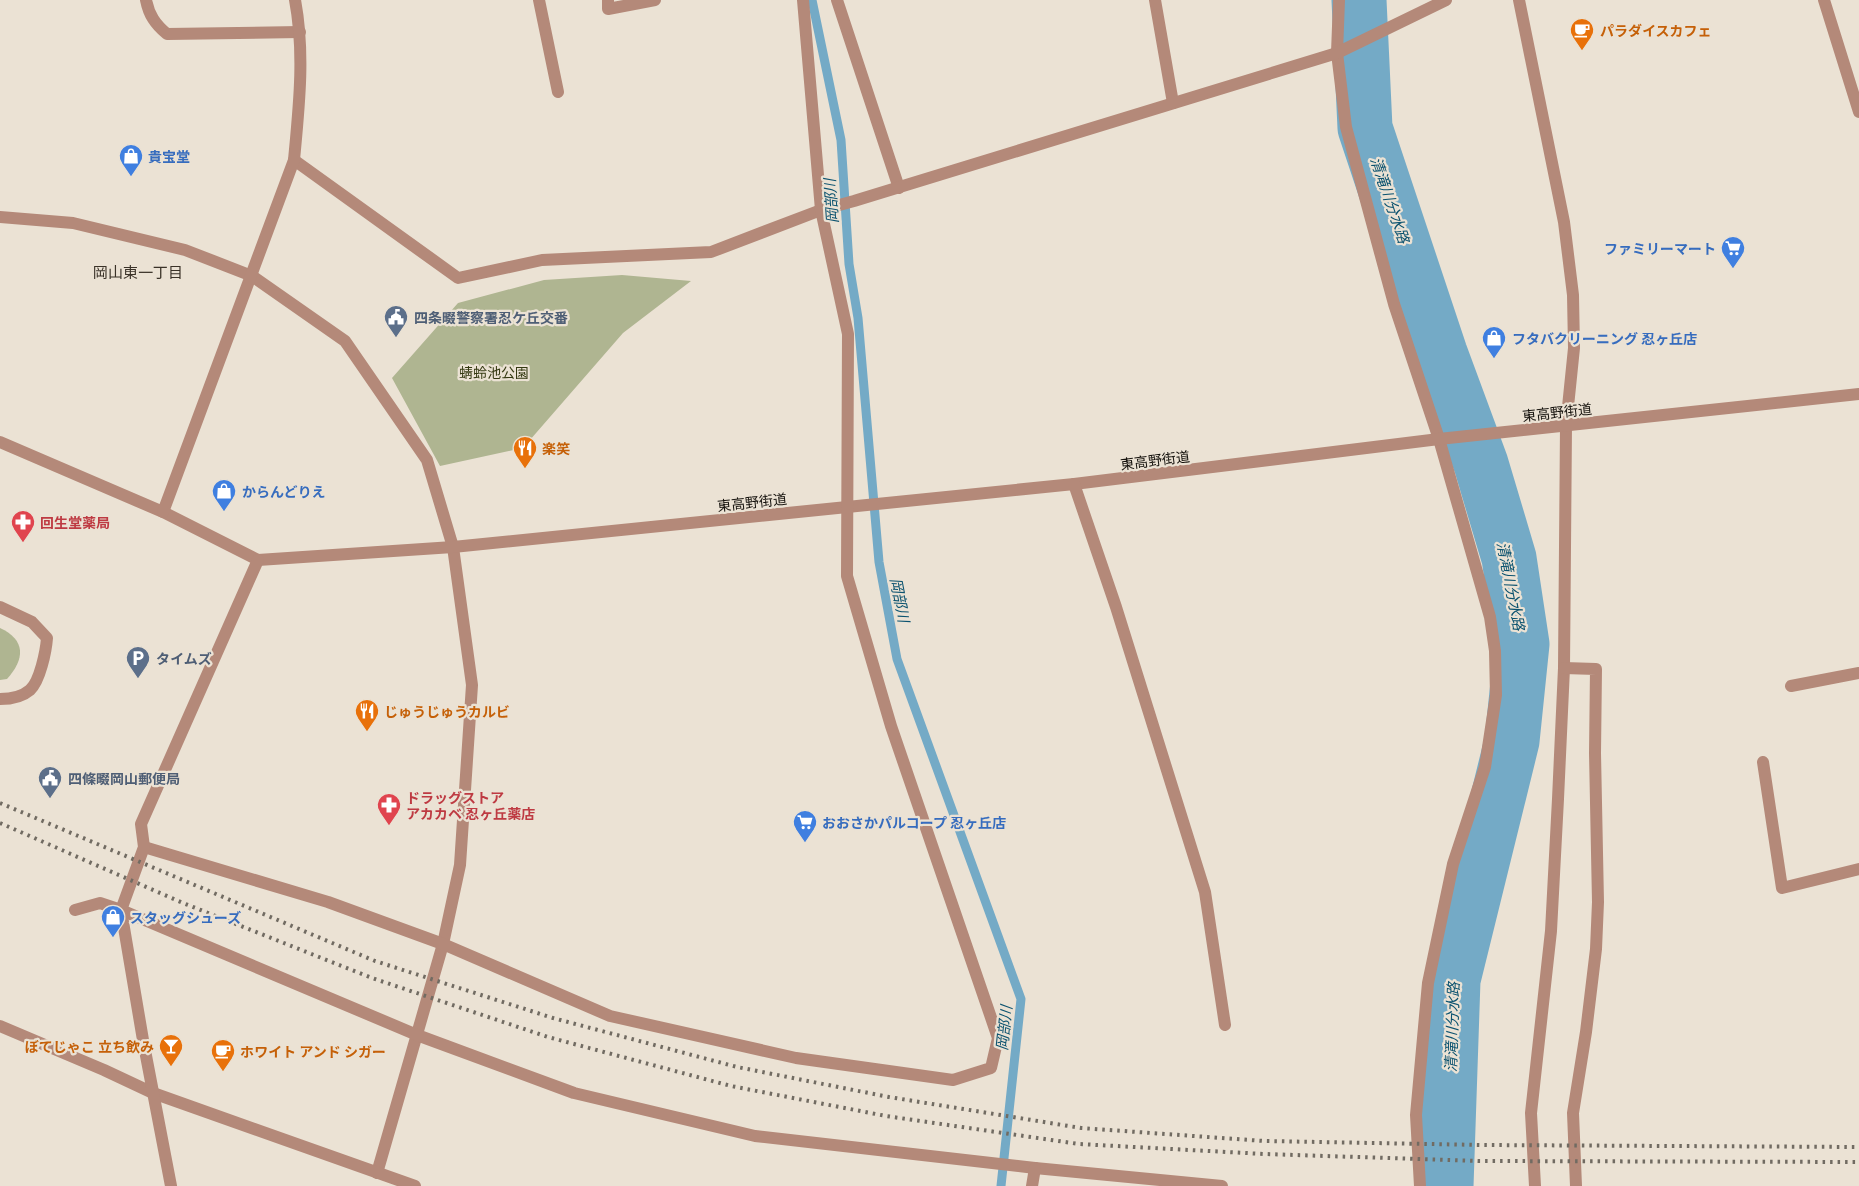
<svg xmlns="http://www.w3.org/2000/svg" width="1859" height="1186" viewBox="0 0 1859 1186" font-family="Inter,'Noto Sans JP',sans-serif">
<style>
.green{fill:#afb591}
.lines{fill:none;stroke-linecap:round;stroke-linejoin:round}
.stream{stroke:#74aac6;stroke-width:9}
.river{stroke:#74aac6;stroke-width:55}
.minor{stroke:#b48979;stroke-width:12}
.rail{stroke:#716b62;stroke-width:4;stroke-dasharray:2.5 5;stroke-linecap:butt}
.labels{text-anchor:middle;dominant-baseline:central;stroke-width:4.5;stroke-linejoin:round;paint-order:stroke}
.food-label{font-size:14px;font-weight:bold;fill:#c56008;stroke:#ebe2d4;text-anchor:start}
.shop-label{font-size:14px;font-weight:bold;fill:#366cbe;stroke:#ebe2d4;text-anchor:start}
.service-label{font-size:14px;font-weight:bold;fill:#4e5e75;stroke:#ebe2d4;text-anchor:start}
.park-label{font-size:14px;fill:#343911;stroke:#ebe2d4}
.street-label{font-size:14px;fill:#15120d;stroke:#ebe2d4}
.health-label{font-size:14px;font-weight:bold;fill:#be3a42;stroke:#ebe2d4;text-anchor:start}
.water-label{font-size:15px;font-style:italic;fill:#0b526f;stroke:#ebe2d4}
.neighbourhood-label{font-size:15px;fill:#3a3228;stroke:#ebe2d4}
</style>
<rect width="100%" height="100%" fill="#ebe2d4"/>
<g class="green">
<path d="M 622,275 L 691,281 L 623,333 L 523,448 L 440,466 L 392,378 L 458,303 L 544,280 Z"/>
<path d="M 0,628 C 26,640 25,659 7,679 L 0,680 Z"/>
</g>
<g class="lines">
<path class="stream" d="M 812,0 L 841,140 L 849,264 L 858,318 L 879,562 L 897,659 L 1021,999 L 1001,1186"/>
<path class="river" d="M 1359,0 L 1365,128 L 1440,353 L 1481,464 L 1509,558 L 1522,644 L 1512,741 L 1453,980 L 1446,1186"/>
<g class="minor">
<path d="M 146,0 C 149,15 155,24 167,34 L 300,32"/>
<path d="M 539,0 L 558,92"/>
<path d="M 608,0 L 608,9 L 655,0"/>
<path d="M 837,0 L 899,188"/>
<path d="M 1155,0 L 1173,103"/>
<path d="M 1339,0 L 1337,53 L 1346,127 L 1394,304 L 1439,439 L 1490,617 L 1495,651 L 1496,695 L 1485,767 L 1453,864 L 1428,983 L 1416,1115 L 1420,1186"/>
<path d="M 1519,0 L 1564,222 L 1573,295 L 1574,348 L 1566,426 L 1564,668 L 1558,799 L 1551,931 L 1531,1113 L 1535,1186"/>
<path d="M 1824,0 L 1859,112"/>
<path d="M 294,160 L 458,278 L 542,260 L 711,252 L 821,210 L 854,201 L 1337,53 L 1446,0"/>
<path d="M 0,217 L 73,223 L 185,250 L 252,276 L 345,341 L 427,460 L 453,547 L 472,685 L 460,865 L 443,944 L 377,1173"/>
<path d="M 0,442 L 163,512 L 258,560 L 453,547 L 1074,484 L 1439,439 L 1859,394"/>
<path d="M 1074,484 L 1116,607 L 1205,892 L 1225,1025"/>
<path d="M 163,512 L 294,160 C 299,107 305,53 295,0"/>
<path d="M 0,607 L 32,622 L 47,638 C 46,651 40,681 30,690 C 22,697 10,699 0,699"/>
<path d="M 1564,668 L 1596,669 L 1595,753 L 1598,902 L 1596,949 L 1586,1032 L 1573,1113 L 1576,1186"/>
<path d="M 1791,686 L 1859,673"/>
<path d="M 1763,762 L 1782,888 L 1859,869"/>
<path d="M 144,847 L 328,902 L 443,944 L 610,1016 L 796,1058 L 953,1080 L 991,1068 L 998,1038 L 891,726 L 847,576 L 848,334 L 821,210 L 803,0"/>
<path d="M 75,910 L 100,903 L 121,910 L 417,1035 L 574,1093 L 755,1136 L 1035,1168 L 1222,1186"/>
<path d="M 0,1026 L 104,1070 L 153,1093 L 415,1186"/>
<path d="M 171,1186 L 143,1040 L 121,910 L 144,847 L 141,824 L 258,560"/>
<path d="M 1032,1186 L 1035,1168"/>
</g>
<g class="rail">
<path d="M 0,803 L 375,961 L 553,1018 L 737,1067 L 889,1097 L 1081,1128 L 1264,1141 L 1483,1145 L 1859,1147"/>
<path d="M 0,823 L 183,903 L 372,978 L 548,1037 L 731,1086 L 886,1116 L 1079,1144 L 1264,1154 L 1480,1161 L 1859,1162"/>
</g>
</g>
<defs>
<g id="cafe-pin" transform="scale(1.25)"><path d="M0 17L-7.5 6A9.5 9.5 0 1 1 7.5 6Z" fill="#e8710a" stroke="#ebe2d4"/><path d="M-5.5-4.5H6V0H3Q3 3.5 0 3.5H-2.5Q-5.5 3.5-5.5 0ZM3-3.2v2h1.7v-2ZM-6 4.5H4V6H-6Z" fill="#fff"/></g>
<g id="shop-pin" transform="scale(1.25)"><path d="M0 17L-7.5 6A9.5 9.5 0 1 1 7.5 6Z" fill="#3f7fe0" stroke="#ebe2d4"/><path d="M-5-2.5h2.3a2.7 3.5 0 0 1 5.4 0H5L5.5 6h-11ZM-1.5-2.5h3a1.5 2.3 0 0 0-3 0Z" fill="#fff"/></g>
<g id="supermarket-pin" transform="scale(1.25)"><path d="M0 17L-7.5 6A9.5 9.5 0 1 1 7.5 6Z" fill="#3f7fe0" stroke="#ebe2d4"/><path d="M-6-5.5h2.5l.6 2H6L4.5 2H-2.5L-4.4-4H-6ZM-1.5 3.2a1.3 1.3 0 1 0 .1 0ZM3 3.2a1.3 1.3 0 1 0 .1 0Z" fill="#fff"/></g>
<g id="civic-pin" transform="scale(1.25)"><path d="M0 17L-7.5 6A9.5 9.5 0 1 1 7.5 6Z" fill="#5c6f8a" stroke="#ebe2d4"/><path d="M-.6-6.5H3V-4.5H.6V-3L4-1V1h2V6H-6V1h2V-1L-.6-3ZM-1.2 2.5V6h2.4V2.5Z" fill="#fff"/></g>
<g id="restaurant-pin" transform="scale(1.25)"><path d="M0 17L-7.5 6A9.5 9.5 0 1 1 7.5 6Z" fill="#e8710a" stroke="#ebe2d4"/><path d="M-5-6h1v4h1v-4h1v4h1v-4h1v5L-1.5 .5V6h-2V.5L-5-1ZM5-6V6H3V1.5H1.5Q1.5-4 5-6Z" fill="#fff"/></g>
<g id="pharmacy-pin" transform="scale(1.25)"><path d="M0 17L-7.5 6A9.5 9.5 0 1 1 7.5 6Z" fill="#e0444e" stroke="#ebe2d4"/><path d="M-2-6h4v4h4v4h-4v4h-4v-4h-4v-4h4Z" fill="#fff"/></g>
<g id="parking-pin" transform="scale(1.25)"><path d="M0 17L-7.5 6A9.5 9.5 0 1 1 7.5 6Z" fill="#5c6f8a" stroke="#ebe2d4"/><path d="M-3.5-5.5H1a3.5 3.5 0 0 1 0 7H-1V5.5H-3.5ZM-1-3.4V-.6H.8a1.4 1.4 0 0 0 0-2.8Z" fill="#fff"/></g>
<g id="bar-pin" transform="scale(1.25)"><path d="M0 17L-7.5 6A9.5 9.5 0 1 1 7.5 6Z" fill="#e8710a" stroke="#ebe2d4"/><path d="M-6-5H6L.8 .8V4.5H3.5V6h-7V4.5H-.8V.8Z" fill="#fff"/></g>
</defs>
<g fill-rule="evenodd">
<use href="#cafe-pin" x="1582" y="30"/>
<use href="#shop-pin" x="131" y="156"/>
<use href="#supermarket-pin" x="1733" y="248"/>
<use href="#civic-pin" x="396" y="317"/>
<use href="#shop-pin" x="1494" y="338"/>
<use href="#restaurant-pin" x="525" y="448"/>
<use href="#shop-pin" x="224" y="491"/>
<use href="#pharmacy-pin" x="23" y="522"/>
<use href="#parking-pin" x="138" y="658"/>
<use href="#restaurant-pin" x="367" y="711"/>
<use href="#civic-pin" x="50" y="778"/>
<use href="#pharmacy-pin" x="389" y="805"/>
<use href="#supermarket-pin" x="805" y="822"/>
<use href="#shop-pin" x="113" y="917"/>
<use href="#bar-pin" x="171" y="1046"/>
<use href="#cafe-pin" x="223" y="1051"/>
</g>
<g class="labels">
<g class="food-label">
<text x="1600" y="30">パラダイスカフェ</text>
<text x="542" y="448">楽笑</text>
<text x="384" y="711">じゅうじゅうカルビ</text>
<text x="154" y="1046" text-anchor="end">ぼてじゃこ 立ち飲み</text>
<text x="240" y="1051">ホワイト アンド シガー</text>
</g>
<g class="shop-label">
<text x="148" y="156">貴宝堂</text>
<text x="1716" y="248" text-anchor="end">ファミリーマート</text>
<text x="1512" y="338">フタバクリーニング 忍ヶ丘店</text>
<text x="242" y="491">からんどりえ</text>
<text x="822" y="822">おおさかパルコープ 忍ヶ丘店</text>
<text x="130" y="917">スタッグシューズ</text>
</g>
<g class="service-label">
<text x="414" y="317">四条畷警察署忍ケ丘交番</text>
<text x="156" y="658">タイムズ</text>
<text x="68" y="778">四條畷岡山郵便局</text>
</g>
<g class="park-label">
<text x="494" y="372">蜻蛉池公園</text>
</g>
<g class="street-label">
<text transform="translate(1557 412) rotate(-6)">東高野街道</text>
<text transform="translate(1155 460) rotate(-7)">東高野街道</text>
<text transform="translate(752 502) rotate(-6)">東高野街道</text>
</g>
<g class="health-label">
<text x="40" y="522">回生堂薬局</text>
<text x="406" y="797">ドラッグストア<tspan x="406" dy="16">アカカベ 忍ヶ丘薬店</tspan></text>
</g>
<g class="water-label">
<text transform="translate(1390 200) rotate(71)">清滝川分水路</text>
<text transform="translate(831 201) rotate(-94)">岡部川</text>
<text transform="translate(1511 586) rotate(79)">清滝川分水路</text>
<text transform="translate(900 600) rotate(79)">岡部川</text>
<text transform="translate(1452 1027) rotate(-88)">清滝川分水路</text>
<text transform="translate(1004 1028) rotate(-84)">岡部川</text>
</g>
<g class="neighbourhood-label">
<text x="138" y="272">岡山東一丁目</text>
</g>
</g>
</svg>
